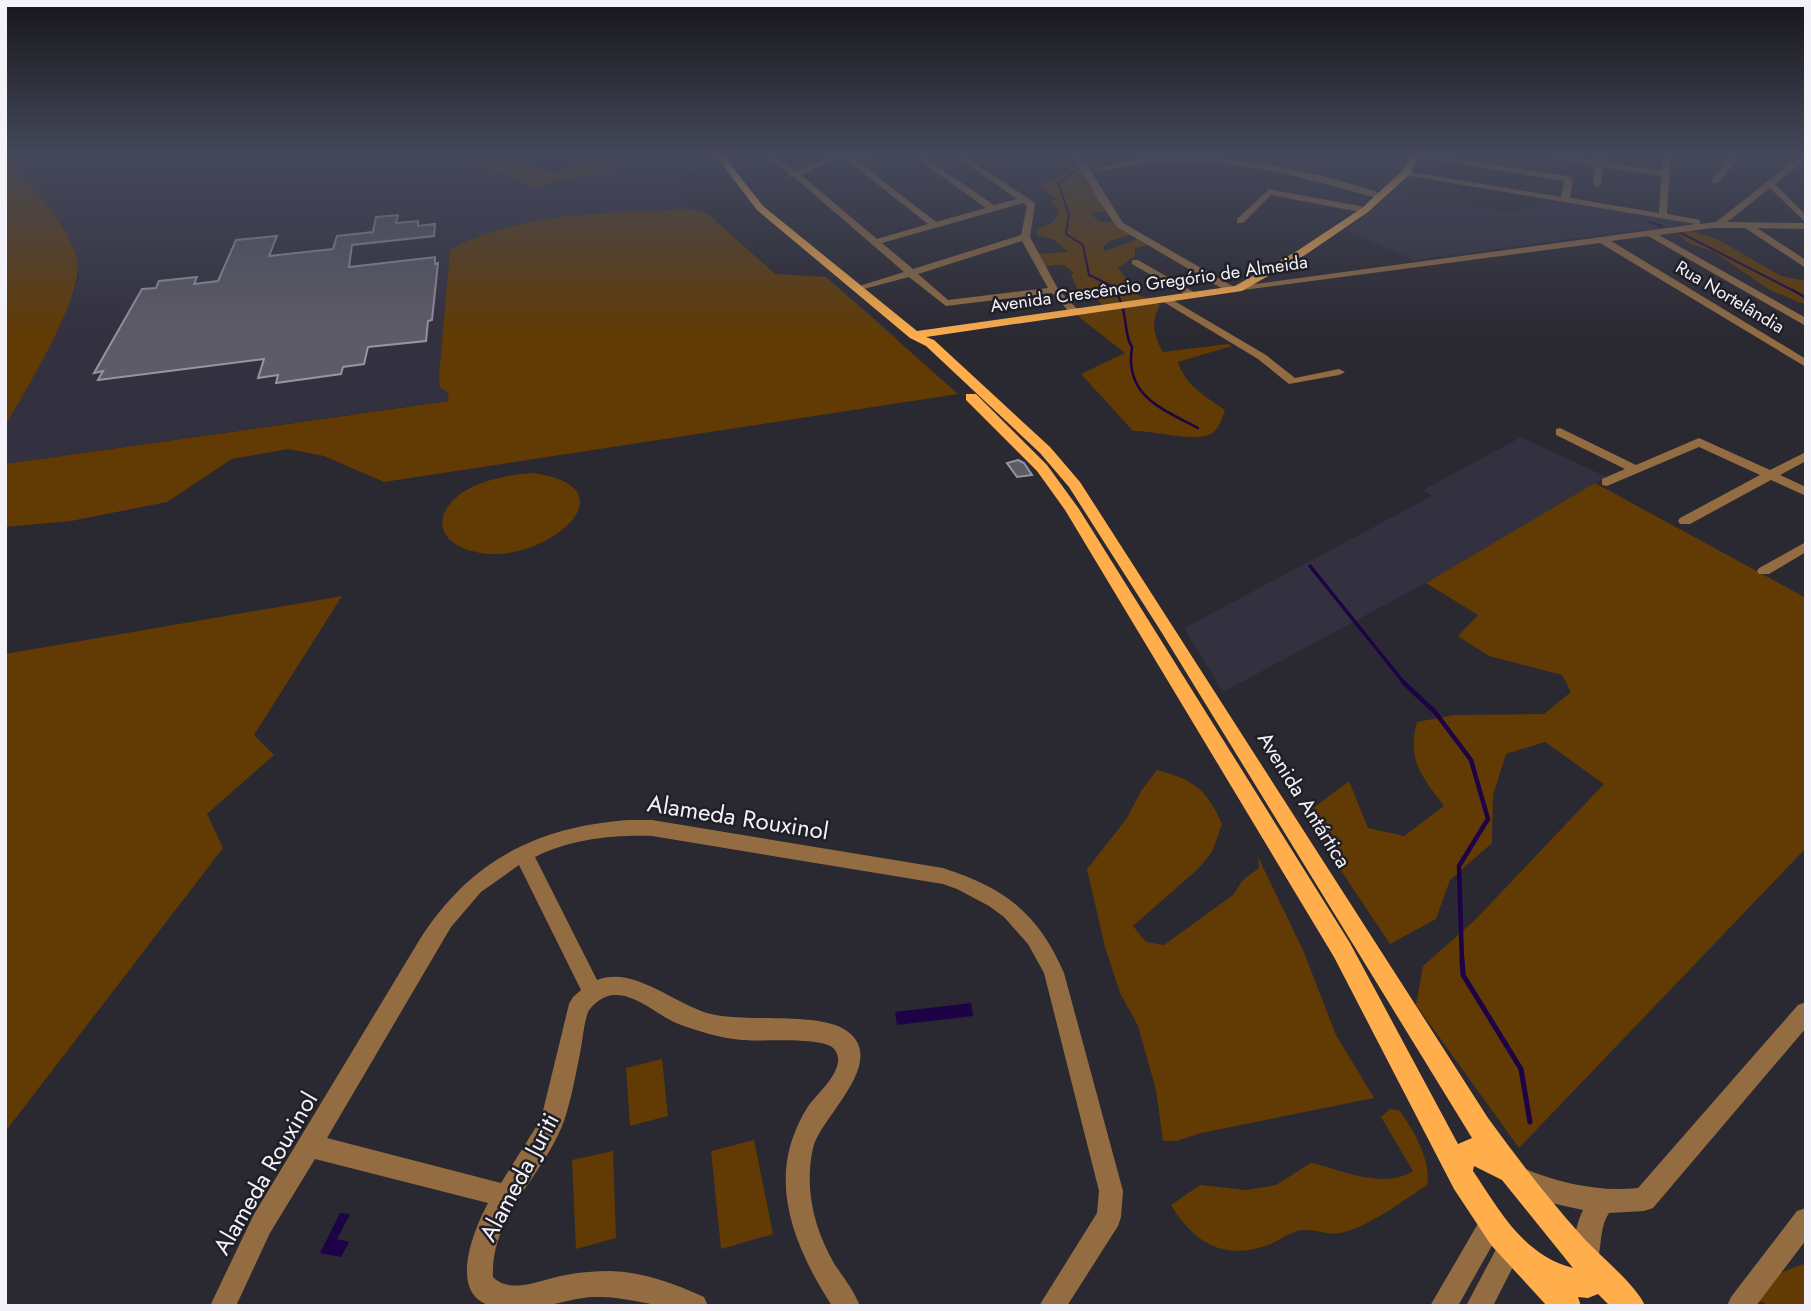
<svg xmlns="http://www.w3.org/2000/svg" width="1811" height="1311" viewBox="0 0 1811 1311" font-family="Jost,sans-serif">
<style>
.built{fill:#33303f}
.green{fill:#613b03}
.water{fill:#1e0246}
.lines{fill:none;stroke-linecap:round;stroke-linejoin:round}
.stream-far4{stroke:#1e0246;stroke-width:2}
.stream-far3{stroke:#1e0246;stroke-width:2.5}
.stream-far2{stroke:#1e0246;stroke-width:3.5}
.stream-far1{stroke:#1e0246;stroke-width:4.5}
.stream{stroke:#1e0246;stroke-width:5}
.building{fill:#5d5b66;stroke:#96949f;stroke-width:2}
.minor{fill:#936c41;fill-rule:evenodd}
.major{fill:#ffae4b;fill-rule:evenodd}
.labels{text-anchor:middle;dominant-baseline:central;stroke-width:5;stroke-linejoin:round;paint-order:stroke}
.far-street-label{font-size:18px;fill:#f3f2f8;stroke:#201f27}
.street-label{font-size:21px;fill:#f3f2f8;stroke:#201f27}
.near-street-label{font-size:24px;fill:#f3f2f8;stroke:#201f27}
</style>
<rect width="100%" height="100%" fill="#2a2831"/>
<g class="built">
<path d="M 6,155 L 692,155 L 703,171 L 673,176 L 692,208 L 708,214 L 775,274 L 826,277 L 897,337 L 5,464 L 5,427 L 61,323 L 79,277 L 54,215 Z"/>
<path d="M 1392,192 L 1514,213 L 1550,199 L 1692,223 L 1413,260 L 1348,231 Z"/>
<path d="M 1521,437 L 1607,477 L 1426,583 L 1223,692 L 1184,628 L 1432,496 L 1423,490 Z"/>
</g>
<g class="green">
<path d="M 6,155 C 27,181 71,228 77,261 C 84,297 24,392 5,427 Z"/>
<path d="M 601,155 L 601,166 L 591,170 L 611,172 L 559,180 L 536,189 L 465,156 Z"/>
<path d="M 1078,164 L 1105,211 L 1090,214 L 1101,222 L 1114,221 L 1131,235 L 1110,241 L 1102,248 L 1106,251 L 1138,239 L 1148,245 L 1135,248 L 1135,256 L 1118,268 L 1137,294 L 1160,305 C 1150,322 1154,337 1163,352 L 1228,344 L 1232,346 L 1178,362 C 1185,385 1206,397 1225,410 C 1222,418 1219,429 1211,434 C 1193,443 1154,430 1133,431 L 1081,374 L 1125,353 L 1070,310 L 1103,305 L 1088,290 L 1078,290 L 1071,275 L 1074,273 L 1064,265 L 1043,266 L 1037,254 L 1068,252 L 1055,240 L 1037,235 L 1037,230 L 1053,222 L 1059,212 L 1051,201 L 1057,199 L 1039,187 Z"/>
<path d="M 692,209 L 708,214 L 775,274 L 826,277 L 958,394 L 384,482 L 324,456 L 288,449 L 232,459 L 167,502 L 71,521 L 5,527 L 5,464 L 449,401 L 448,393 L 440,387 L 439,377 L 450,250 C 520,211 615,213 692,209 Z"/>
<path d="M 1688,230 L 1717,239 L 1781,276 L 1806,281 L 1806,305 L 1770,290 L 1714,252 L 1686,242 L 1677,231 Z"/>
<path d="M 532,473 C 640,487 541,568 476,552 C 432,542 432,509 470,488 C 490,478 510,475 532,473 Z"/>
<path d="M 1595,483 L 1806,598 L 1806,848 L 1519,1148 L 1416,1005 L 1423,966 L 1475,920 L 1604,784 L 1545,742 L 1506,754 L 1493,795 L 1492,843 L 1450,880 L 1436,919 L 1390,944 L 1304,815 L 1349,781 L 1368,828 L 1404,836 L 1444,806 C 1423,778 1406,760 1417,722 L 1454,715 L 1544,714 L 1571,692 L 1562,675 L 1489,656 L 1458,636 L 1478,615 L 1426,583 Z"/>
<path d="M 342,596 L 254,735 L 274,755 L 207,814 L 223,848 L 5,1132 L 5,654 Z"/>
<path d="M 1157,770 C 1195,780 1207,790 1222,824 L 1212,852 L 1198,869 L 1133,926 L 1146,942 L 1164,945 L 1233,895 L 1243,880 L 1259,868 L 1258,857 L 1303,950 L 1336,1035 L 1374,1098 L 1201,1133 L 1176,1141 L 1163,1141 L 1156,1090 L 1138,1026 L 1120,993 L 1105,947 L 1087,869 L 1127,818 L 1141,791 Z"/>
<path d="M 662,1059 L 668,1116 L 630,1126 L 626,1068 Z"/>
<path d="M 1390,1109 L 1399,1110 C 1413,1129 1432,1161 1427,1185 C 1404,1200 1366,1229 1340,1233 C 1328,1235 1314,1229 1302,1230 C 1291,1231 1279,1241 1268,1245 C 1224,1261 1194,1243 1171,1205 L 1200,1185 L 1246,1190 L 1276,1185 L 1311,1163 C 1343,1170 1383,1190 1413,1171 L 1381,1117 Z"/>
<path d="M 754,1140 L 773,1234 L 721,1249 L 711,1151 Z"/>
<path d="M 613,1151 L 616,1238 L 576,1249 L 572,1160 Z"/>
<path d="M 1803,1264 L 1806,1265 L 1806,1306 L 1771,1306 L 1755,1299 L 1770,1277 Z"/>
</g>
<g class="water">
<path d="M 511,155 L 576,155 L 558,174 L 508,157 Z"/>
<path d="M 971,1003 L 973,1016 L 897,1025 L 895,1012 Z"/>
<path d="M 340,1213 L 350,1214 L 337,1239 L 349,1242 L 341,1257 L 320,1253 Z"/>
</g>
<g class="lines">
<g class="stream-far4">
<path d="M 1098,155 L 1058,183 L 1069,214 L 1066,234 L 1083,245 L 1089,275 L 1110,285 L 1116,292"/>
<path d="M 1649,222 L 1662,226"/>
<path d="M 1677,231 L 1796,292"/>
</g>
<g class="stream-far3">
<path d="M 1115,290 C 1129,312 1123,335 1132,347 C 1124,396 1162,409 1198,428"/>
<path d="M 1793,290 L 1806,298"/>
</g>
<path class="stream-far2" d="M 1310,566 L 1405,684"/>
<path class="stream-far1" d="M 1403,682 L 1435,712 L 1471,760 L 1488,819 L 1459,866 L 1462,961"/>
<path class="stream" d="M 1462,959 L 1463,975 L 1521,1069 L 1530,1122"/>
</g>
<g class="building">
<path d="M 398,215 L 396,223 L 418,221 L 418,226 L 435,224 L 434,236 L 352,245 L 349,267 L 435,257 L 435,264 L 438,263 L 432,320 L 428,321 L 426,341 L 368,347 L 364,364 L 343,367 L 341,374 L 276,383 L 278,375 L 258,378 L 264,359 L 98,380 L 103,371 L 94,373 L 142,289 L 156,288 L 159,281 L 197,277 L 194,284 L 218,281 L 236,240 L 277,236 L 269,256 L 333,249 L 337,236 L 373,232 L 376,217 Z"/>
<path d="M 1018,460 L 1024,463 L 1032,475 L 1017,477 L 1007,463 Z"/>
</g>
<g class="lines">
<g class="minor">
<path d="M 763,155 L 772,155 L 796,171 L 829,157 L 896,155 L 892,157 L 856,160 L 936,222 L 986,208 L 912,155 L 921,155 L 994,205 L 1017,199 L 954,155 L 963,155 L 1035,203 L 1030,237 L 1058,289 L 1081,313 L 1072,315 L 1052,293 L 946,306 L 909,277 L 856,291 L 856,287 L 904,272 L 794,177 L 790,177 L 783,168 ZM 847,160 L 928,224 L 877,239 L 801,175 L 830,161 ZM 1023,203 L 1027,206 L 1021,235 L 913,269 L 882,243 ZM 1022,241 L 1048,288 L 948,300 L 918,274 Z"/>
<path d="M 1073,155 L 1081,155 L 1123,223 L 1234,287 L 1696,224 L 1403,175 L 1403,171 L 1406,171 L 1561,197 L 1564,181 L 1417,157 L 1413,155 L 1430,155 L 1569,176 L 1573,179 L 1570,198 L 1659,213 L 1661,176 L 1603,167 L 1601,184 L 1597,187 L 1593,184 L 1595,166 L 1536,155 L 1554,155 L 1596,161 L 1597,155 L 1605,155 L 1604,162 L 1662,171 L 1663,155 L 1671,155 L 1667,214 L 1700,220 L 1700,224 L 1716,222 L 1800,156 L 1806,156 L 1806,160 L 1775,184 L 1806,215 L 1806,223 L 1770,188 L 1727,222 L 1806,223 L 1806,229 L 1757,228 L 1806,260 L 1806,268 L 1745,228 L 1712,228 L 1659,235 L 1806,318 L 1806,326 L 1648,236 L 1611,241 L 1806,359 L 1806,367 L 1600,243 L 1228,292 L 1117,227 L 1099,201 Z"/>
<path d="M 1733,155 L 1741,155 L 1718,183 L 1712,183 L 1712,179 Z"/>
<path d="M 1170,156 C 1228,157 1282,165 1338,180 C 1353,185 1372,188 1384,196 L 1380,199 C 1279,171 1206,149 1100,171 L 1096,169 L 1135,159 Z"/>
<path d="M 1269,189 L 1365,207 L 1369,210 L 1365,213 L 1271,195 L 1243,223 L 1237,223 L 1237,219 Z"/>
<path d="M 1132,260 L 1138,260 L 1199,295 L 1190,297 L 1132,264 Z"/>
<path d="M 1166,296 L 1266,355 L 1295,378 L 1339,369 L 1345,372 L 1339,375 L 1289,384 L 1258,359 L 1162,301 L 1161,299 Z"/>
<path d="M 1560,428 L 1636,465 L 1699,438 L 1770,470 L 1806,452 L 1806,461 L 1780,475 L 1806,487 L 1806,496 L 1771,480 L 1690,524 L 1680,524 L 1678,521 L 1680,518 L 1760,475 L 1699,447 L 1607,486 L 1602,485 L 1602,479 L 1625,469 L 1556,435 L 1556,429 Z"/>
<path d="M 1806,542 L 1806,552 L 1769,574 L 1759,574 L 1757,571 L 1759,568 Z"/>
<path d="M 628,820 L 652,820 L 943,868 C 1005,888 1038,913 1064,973 L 1123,1191 L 1121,1217 L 1118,1226 L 1067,1306 L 1039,1306 L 1097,1213 L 1099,1191 L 1044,973 L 1028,944 L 1004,917 L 989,906 L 957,889 L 943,884 L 652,836 C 612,835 571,839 535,857 L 597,980 C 634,965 675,1005 711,1014 C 748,1023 819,1011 847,1031 C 889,1062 820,1117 813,1148 C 804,1189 814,1229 835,1265 C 844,1278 854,1291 860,1306 L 832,1306 C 800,1256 772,1197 793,1137 C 797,1127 801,1117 807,1108 C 816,1094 848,1069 835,1050 C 826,1036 760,1042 742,1040 C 719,1038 697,1031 676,1023 C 656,1014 631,990 608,996 C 601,998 591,1006 588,1012 C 584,1023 583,1037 581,1048 C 576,1073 572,1097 564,1121 C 544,1176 490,1216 493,1277 C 512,1296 544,1278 566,1275 C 581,1272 595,1271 610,1271 C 643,1272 674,1283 704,1297 L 708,1306 C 694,1306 679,1307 665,1306 C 641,1303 619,1296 595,1297 C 577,1297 560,1304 542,1306 C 530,1307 499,1309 488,1305 C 448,1291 475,1227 488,1203 L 315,1159 L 270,1233 L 236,1306 L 210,1306 L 253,1216 L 420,939 C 470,861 536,827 628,820 ZM 519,865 L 581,990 L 573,997 L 569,1004 L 541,1119 L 501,1183 L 327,1138 L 451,927 L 481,892 Z"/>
<path d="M 1806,1002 L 1806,1028 L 1653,1208 L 1644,1211 L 1609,1213 C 1598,1230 1603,1250 1595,1269 L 1586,1273 L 1577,1269 C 1570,1253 1575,1226 1583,1210 L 1551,1203 L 1515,1188 L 1511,1180 L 1515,1172 L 1523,1168 C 1560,1183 1598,1192 1638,1188 L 1798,1005 Z"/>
<path d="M 1806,1208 L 1806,1240 L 1756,1306 L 1727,1306 L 1731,1297 L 1797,1211 Z"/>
<path d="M 1492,1212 L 1501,1215 L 1504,1224 L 1458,1306 L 1430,1306 L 1483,1215 Z"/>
<path d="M 1511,1235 L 1520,1238 L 1523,1247 L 1493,1306 L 1466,1306 L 1502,1238 Z"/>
</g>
<path class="major" d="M 715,155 L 723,155 L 763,206 L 917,331 L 1235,286 L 1297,251 L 1362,208 L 1402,171 L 1413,155 L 1421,155 L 1409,175 L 1368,212 L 1305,255 L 1242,291 L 926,337 L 934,340 L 1050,447 L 1080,482 L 1488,1118 C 1517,1158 1547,1197 1580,1234 C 1596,1253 1637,1285 1645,1306 L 1610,1306 L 1598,1294 L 1588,1298 L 1578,1297 L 1581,1306 L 1547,1306 L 1491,1245 L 1454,1189 L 1334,957 L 1065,510 L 1037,471 L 966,400 L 966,394 L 976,394 L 1047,465 L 1079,509 L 1350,943 L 1458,1144 L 1472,1138 L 1162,633 L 1069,487 L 1040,453 L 926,346 L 910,338 L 757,210 ZM 1474,1166 L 1502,1180 L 1573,1268 C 1523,1255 1500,1211 1473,1171 Z"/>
</g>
<linearGradient id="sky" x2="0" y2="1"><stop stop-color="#17161b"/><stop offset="0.46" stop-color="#44485a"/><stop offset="1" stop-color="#44485a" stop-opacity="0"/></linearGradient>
<rect width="1811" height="338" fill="url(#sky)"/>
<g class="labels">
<g class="far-street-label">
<text transform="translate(1149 284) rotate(-8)">Avenida Crescêncio Gregório de Almeida</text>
<text transform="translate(1730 297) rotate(31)">Rua Nortelândia</text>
</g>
<g class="street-label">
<text transform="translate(1304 800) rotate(58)">Avenida Antártica</text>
</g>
<g class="near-street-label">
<text transform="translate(738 817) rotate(9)">Alameda Rouxinol</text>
<text transform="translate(265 1173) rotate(-60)">Alameda Rouxinol</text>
<text transform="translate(519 1177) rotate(-62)">Alameda Juriti</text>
</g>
</g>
<rect width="1811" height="1311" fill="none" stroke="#f3f2f8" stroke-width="14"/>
</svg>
